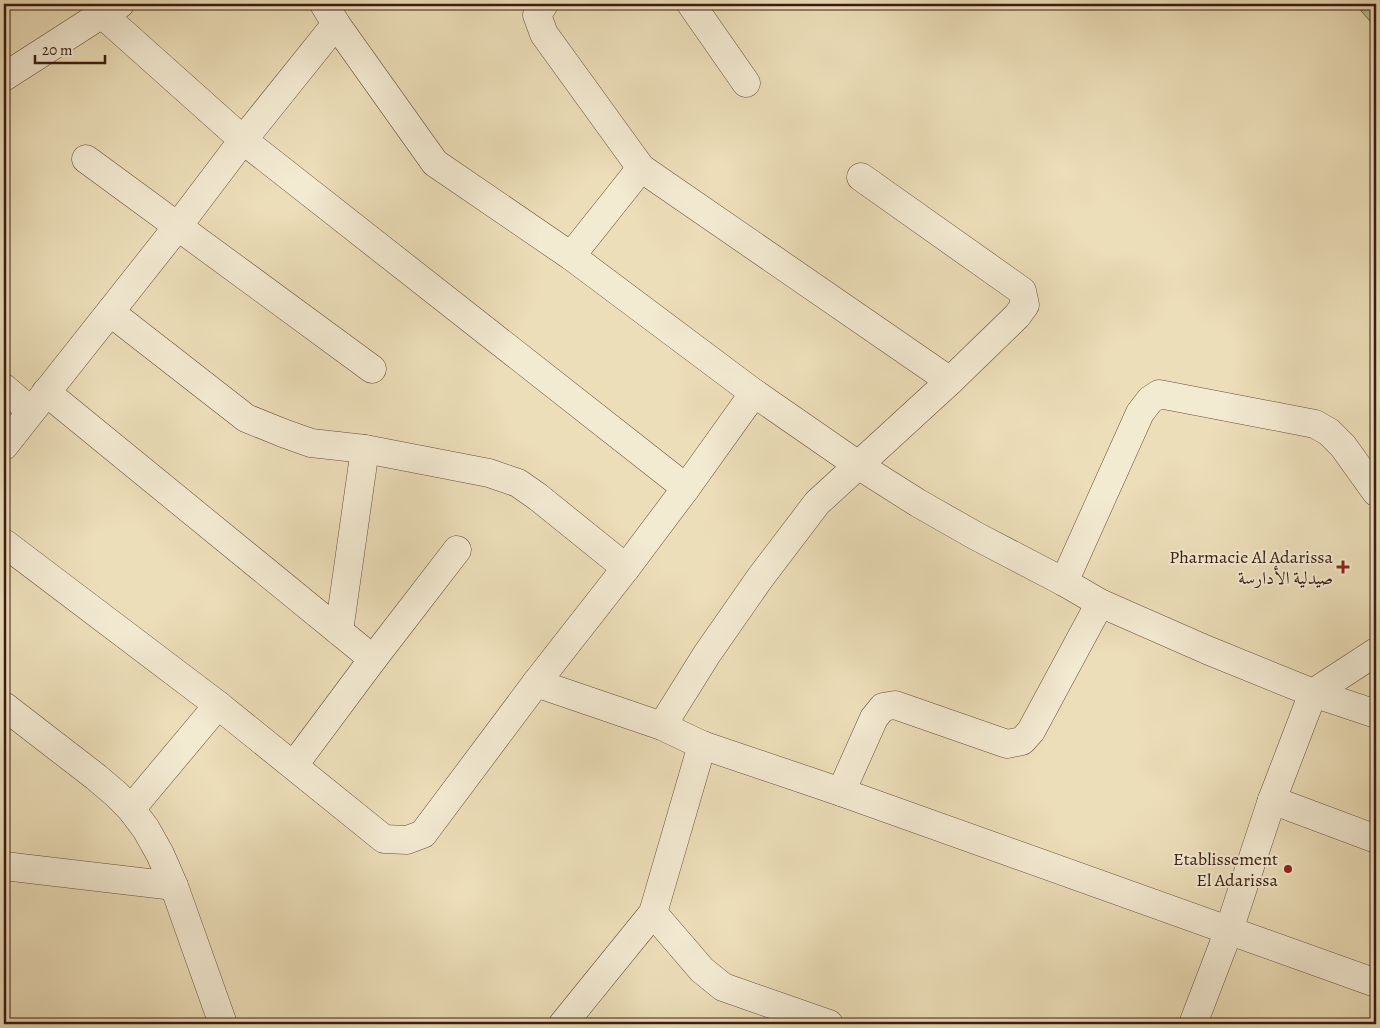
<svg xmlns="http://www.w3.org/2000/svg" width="1380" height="1028" viewBox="0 0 1380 1028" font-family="Alegreya,Amiri,serif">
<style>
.green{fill:#b5c291;stroke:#786f50}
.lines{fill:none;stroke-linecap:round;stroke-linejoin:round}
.minor-casing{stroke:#664c3a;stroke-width:29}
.minor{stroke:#f3ead2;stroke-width:28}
.poi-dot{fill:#8f2418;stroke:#f3ead2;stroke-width:2}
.labels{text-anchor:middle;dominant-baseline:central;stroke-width:4;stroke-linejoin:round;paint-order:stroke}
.poi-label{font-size:18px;fill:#3a1c10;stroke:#f3ead2;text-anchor:end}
</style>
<rect width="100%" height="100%" fill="#ecdeb9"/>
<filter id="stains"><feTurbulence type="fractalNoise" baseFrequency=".004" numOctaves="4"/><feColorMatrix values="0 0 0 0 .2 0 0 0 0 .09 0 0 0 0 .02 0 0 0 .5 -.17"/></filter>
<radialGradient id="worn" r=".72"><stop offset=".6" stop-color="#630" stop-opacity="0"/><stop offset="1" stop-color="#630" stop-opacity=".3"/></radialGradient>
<path class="green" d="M 1355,4 L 1376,4 L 1376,28 Z"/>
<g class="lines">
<g class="minor-casing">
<g id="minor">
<path d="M 324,4 L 336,24 L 435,163 L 571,256 L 754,393 L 858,465 L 918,503 L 976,536 L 1064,582 L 1100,603 L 1207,650 L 1313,693 L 1376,714"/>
<path d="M 544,4 L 537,15 L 544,34 L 641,168 L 950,381"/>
<path d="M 691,4 L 746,83"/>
<path d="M 102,14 L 243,140 L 686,488"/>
<path d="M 4,77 L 102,14 L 120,4"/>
<path d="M 86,159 L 372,369"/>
<path d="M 571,256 L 641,168"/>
<path d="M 110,312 L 246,418 L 283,433 L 311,443 L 365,449 L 489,473 L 518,483 L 538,497 L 626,568"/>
<path d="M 4,388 L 31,411"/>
<path d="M 46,392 L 373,659"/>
<path d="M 4,446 L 178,226 L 243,140 L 336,24"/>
<path d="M 4,543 L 218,705"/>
<path d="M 1064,582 L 1140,413 L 1150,400 L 1159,394 L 1315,424 L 1329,432 L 1343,446 L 1376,492"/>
<path d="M 339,631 L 365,449"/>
<path d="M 536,683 L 662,726 L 702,745 L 841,792 L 1376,983"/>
<path d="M 4,706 L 96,777 L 116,794 L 131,809 L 146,829 L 160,854 L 174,886 L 223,1024"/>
<path d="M 662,726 L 707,654 L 760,578 L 817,503 L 950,381 L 1017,316 L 1025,305 L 1022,291 L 861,177"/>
<path d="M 702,745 L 653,913 L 702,970 L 723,987 L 829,1024"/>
<path d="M 294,765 L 373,659 L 457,550"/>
<path d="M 841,792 L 874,718 L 883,707 L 895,705 L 1007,744 L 1022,741 L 1031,731 L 1100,603"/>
<path d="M 1272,800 L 1376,839"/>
<path d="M 131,809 L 218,705 L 384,839 L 407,840 L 423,834 L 536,683 L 626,568 L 686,488 L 754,393"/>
<path d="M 4,866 L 174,886"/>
<path d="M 563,1024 L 653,913"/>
<path d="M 1193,1024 L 1229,930 L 1272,800 L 1313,693 L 1376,652"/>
</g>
</g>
<use href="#minor" class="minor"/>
</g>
<g class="poi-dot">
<path d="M1340.5 559.5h5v5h5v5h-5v5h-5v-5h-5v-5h5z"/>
<circle cx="1288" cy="869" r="5"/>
</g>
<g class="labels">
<g class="poi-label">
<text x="1333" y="557">Pharmacie Al Adarissa<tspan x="1333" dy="21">صيدلية الأدارسة</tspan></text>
<text x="1278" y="859">Etablissement<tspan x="1278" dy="21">El Adarissa</tspan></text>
</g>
</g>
<rect width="1380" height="1028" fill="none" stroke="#ecdeb9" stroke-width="20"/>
<rect x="5" y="5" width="1370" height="1018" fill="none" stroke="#3a1c10" stroke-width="2.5"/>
<rect x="10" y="10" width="1360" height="1008" fill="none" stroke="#3a1c10"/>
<path d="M35 55v8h70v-8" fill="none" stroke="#3a1c10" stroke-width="2.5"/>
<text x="42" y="55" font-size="15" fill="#3a1c10" stroke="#f3ead2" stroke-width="4" paint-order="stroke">20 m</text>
<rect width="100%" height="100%" filter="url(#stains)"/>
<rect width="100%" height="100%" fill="url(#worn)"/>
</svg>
